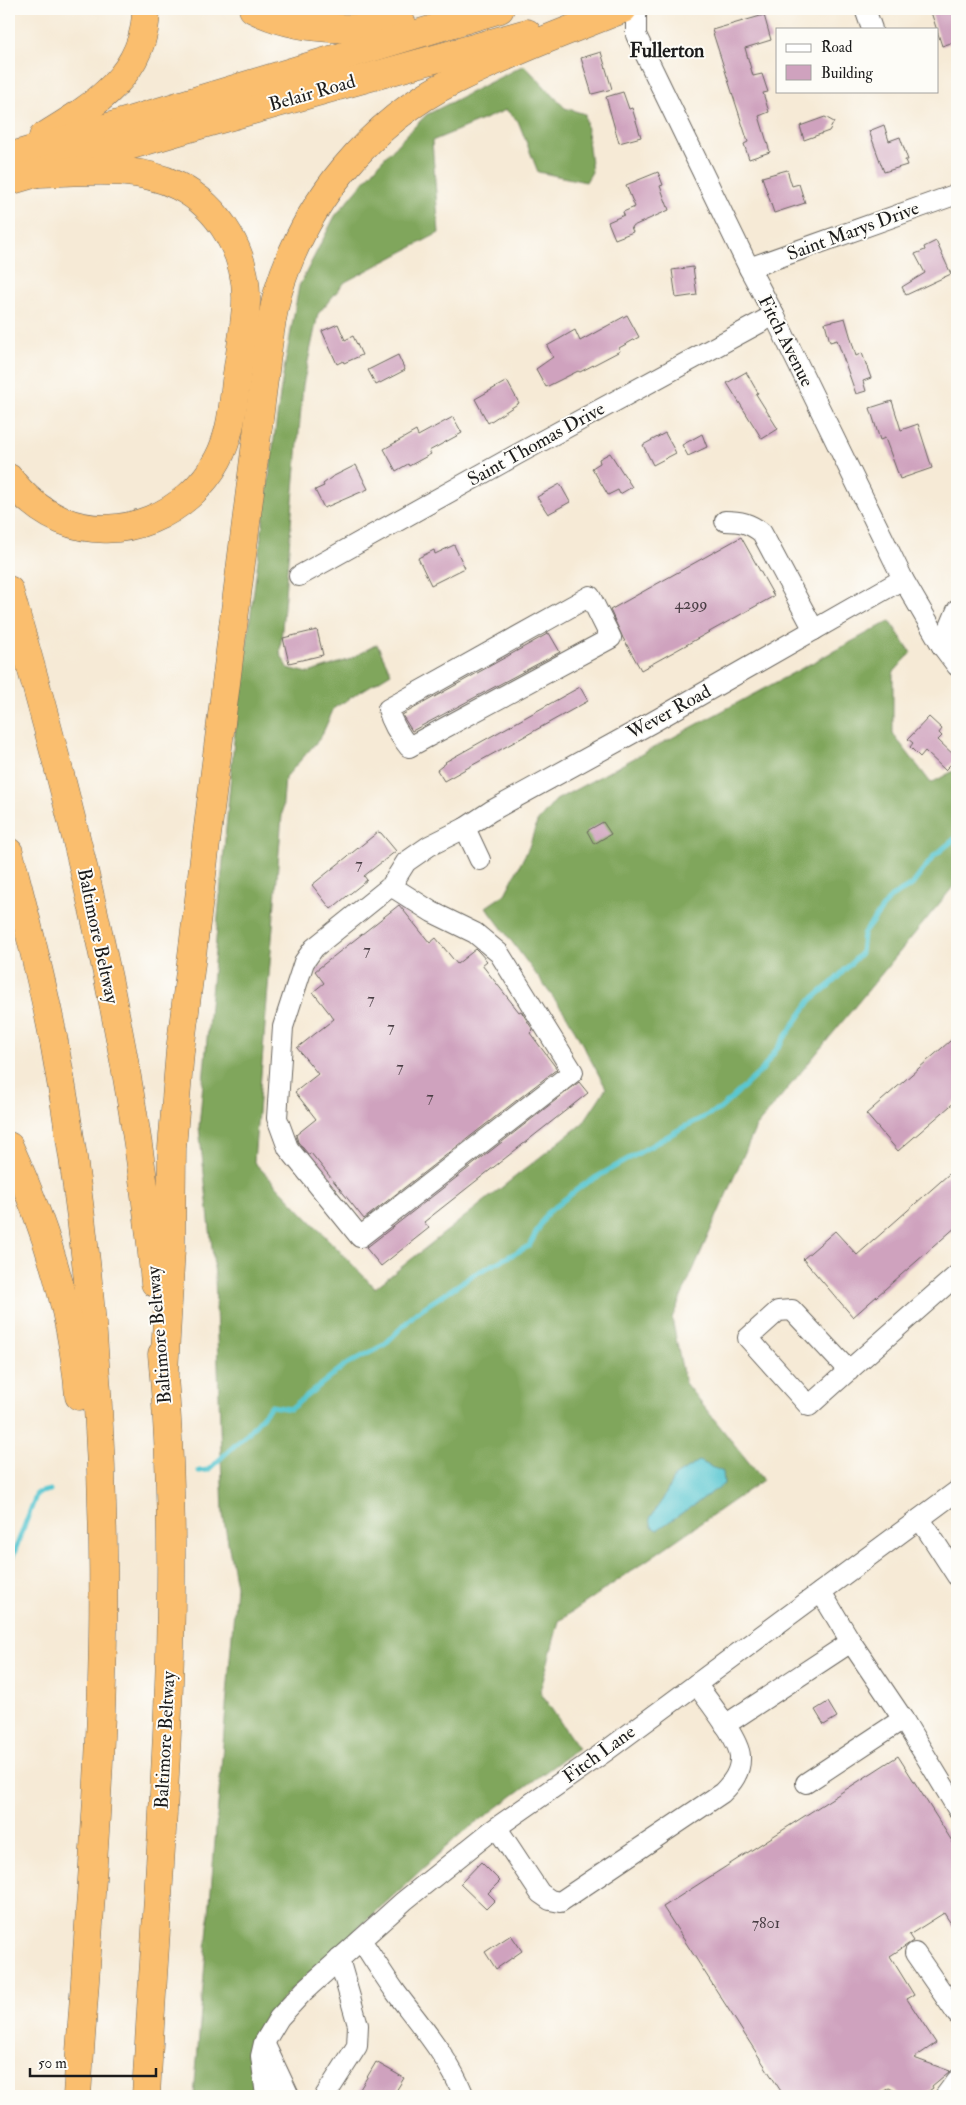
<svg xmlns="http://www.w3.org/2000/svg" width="966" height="2105" viewBox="0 0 966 2105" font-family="'IM FELL Double Pica',serif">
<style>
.forest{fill:#80a65c;stroke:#4e613c}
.water{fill:#5ac7d1;stroke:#3b7276}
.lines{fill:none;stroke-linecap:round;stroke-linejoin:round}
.stream{stroke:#5ac7d1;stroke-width:5}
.building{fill:#cfa2be}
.minor-casing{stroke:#68645d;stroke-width:22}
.highway-casing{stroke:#68645d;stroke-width:29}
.minor{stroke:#fff;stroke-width:20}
.highway{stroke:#fabe6e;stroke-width:28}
.labels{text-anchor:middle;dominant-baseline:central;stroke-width:4;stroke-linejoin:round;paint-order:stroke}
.number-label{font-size:16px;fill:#493e44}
.street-label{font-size:19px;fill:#1c1c1c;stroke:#fdfcf7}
.neighbourhood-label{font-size:20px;font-weight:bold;fill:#1c1c1c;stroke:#fdfcf7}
</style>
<rect width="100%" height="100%" fill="#fdfcf7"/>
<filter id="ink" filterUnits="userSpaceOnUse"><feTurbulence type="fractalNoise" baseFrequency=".02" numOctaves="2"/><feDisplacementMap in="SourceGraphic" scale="10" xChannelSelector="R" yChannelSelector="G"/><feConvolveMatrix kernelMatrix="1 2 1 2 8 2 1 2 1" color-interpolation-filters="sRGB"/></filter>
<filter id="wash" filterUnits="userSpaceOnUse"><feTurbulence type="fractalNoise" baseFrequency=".0096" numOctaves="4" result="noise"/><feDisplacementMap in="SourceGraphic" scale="20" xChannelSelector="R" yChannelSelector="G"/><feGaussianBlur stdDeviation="1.12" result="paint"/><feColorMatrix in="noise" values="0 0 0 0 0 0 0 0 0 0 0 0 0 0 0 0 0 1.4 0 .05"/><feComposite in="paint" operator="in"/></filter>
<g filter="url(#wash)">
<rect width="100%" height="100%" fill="#f6ead6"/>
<path class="forest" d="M 524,65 L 565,108 L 585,114 L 592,172 L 586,182 L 538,172 L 518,121 L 506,110 L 432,141 L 439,233 L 345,282 L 318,314 L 303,385 L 280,653 L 288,668 L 308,673 L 348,660 L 377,644 L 391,673 L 334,708 L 321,737 L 285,778 L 254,1162 L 375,1288 L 583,1123 L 606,1088 L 567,1016 L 486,907 L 505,894 L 529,847 L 537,822 L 556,800 L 890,621 L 911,653 L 893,673 L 893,734 L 931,783 L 957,769 L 957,882 L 756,1127 L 672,1318 L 685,1383 L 763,1480 L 559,1621 L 540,1692 L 578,1748 L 457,1837 L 290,1991 L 256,2032 L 258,2096 L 194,2096 L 236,1586 L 223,1515 L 215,1276 L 199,1127 L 234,740 L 281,387 L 299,286 L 335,216 L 383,159 L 426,115 Z"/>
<path class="water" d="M 699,1461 L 723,1472 L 724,1484 L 657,1530 L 652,1527 L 650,1518 L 663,1499 L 674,1477 Z"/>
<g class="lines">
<g class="stream">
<path d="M 199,1471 L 208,1470 L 246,1435 L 271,1406 L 290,1409 L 344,1366 L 384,1345 L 417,1312 L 473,1275 L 529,1246 L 547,1213 L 583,1185 L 682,1128 L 720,1109 L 762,1070 L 811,1000 L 833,982 L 861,953 L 863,934 L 891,897 L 912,885 L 934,856 L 957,837"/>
<path d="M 9,1566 L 37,1493 L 50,1490"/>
</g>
</g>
<g id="blocks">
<g class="building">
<path d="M 930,9 L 957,9 L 957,41 L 942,46 Z"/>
<path d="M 764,15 L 771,40 L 745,48 L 753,76 L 762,74 L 768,92 L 763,93 L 769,112 L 759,116 L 770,152 L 749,159 L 744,144 L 748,142 L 712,30 Z"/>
<path d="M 601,52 L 612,89 L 592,94 L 581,58 Z"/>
<path d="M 623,92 L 629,109 L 632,108 L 641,137 L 619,143 L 606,97 Z"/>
<path d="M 825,117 L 834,122 L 829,131 L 804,140 L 800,126 Z"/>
<path d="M 884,125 L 889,141 L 900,137 L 908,160 L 905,160 L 907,165 L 884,172 L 869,131 Z"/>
<path d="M 787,170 L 792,186 L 799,184 L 805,203 L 774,213 L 762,177 Z"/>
<path d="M 658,172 L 663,185 L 660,186 L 669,210 L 631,227 L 633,232 L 615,239 L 608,222 L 624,215 L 623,212 L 635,207 L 626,185 Z"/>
<path d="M 936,241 L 951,274 L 906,295 L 902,287 L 925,273 L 915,254 L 925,250 L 924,247 Z"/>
<path d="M 693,267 L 697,295 L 676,298 L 672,270 Z"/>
<path d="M 627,315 L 639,337 L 619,348 L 620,351 L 580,372 L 578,371 L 546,387 L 536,369 L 553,357 L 547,346 L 575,330 L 580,341 Z"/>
<path d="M 845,318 L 856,356 L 862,353 L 871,378 L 863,381 L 866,391 L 856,394 L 837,340 L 830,342 L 825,323 Z"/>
<path d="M 338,324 L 345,340 L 353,336 L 362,355 L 344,363 L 343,361 L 337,364 L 322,331 Z"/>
<path d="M 398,355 L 405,370 L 376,385 L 368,370 Z"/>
<path d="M 746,372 L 758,393 L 756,394 L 778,429 L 762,439 L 727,383 Z"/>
<path d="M 507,381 L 519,403 L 488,423 L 475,399 Z"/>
<path d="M 892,401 L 901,430 L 918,424 L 932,468 L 900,479 L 885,438 L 880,440 L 870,408 Z"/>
<path d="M 453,417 L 462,433 L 429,451 L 431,454 L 409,466 L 408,464 L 396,471 L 384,449 L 416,431 L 418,436 Z"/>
<path d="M 665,433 L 676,453 L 653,465 L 643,445 Z"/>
<path d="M 702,434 L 707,447 L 688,456 L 682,445 Z"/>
<path d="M 610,453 L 632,487 L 620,494 L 618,490 L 608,495 L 592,468 L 600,463 L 599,459 Z"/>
<path d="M 356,465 L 368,489 L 324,508 L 315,490 L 324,486 L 323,484 L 332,477 Z"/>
<path d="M 560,484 L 570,502 L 548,514 L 537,497 Z"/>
<path d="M 741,537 L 774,596 L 641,670 L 623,638 L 610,610 Z"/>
<path d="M 454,545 L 465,568 L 431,585 L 418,558 L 434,550 L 435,554 Z"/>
<path d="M 317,630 L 323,655 L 289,663 L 283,638 Z"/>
<path d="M 549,633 L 560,652 L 412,731 L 402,715 Z"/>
<path d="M 580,687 L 588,701 L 444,781 L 437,770 L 446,763 L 445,762 Z"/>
<path d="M 929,717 L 942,729 L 939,733 L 942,736 L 938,740 L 957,758 L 945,770 L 925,751 L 920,757 L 910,747 L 913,743 L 908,739 Z"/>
<path d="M 603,822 L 611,834 L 594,844 L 587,831 Z"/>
<path d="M 378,832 L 381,833 L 396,851 L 364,876 L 367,880 L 331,909 L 312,885 Z"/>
<path d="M 399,905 L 430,943 L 436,938 L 457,964 L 476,949 L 479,952 L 487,961 L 482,965 L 519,1012 L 521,1011 L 533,1030 L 530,1033 L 557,1069 L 364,1219 L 311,1153 L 308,1154 L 298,1142 L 296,1135 L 316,1119 L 295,1092 L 318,1074 L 297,1048 L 334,1019 L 313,992 L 324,983 L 315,971 Z"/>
<path d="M 957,1035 L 957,1100 L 898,1151 L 866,1114 Z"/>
<path d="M 579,1082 L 588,1093 L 424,1222 L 429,1228 L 381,1266 L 366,1248 Z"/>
<path d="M 957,1167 L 957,1226 L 853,1317 L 803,1259 L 835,1231 L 857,1255 Z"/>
<path d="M 828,1702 L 837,1717 L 824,1725 L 815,1710 Z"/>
<path d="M 898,1756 L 957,1849 L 957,1933 L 944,1913 L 909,1935 L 913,1941 L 890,1956 L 914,1995 L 907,1999 L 936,2043 L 914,2058 L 950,2071 L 932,2086 L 933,2088 L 922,2096 L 905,2096 L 889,2088 L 876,2096 L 784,2096 L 663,1907 Z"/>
<path d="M 481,1862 L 500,1881 L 488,1893 L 495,1900 L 486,1909 L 460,1884 Z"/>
<path d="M 511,1935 L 522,1951 L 496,1969 L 485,1952 Z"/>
<path d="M 376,2062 L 404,2078 L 393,2096 L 356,2096 Z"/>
</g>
</g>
</g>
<g filter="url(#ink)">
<use href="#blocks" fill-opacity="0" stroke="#68645d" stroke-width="1"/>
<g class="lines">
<g class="minor-casing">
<g id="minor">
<path d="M 636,9 L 636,35 L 749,268 L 774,315 L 903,579 L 942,646 L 957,666"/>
<path d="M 865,9 L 872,29"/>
<path d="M 749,268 L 957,194"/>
<path d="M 725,521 C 740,521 750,523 762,533 L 814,630"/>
<path d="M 299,576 L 516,455 L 774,315"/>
<path d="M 590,596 L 611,638 L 409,747 C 399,735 392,724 388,709 Z"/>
<path d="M 942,646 L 957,610"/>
<path d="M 480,860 L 465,828 L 491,811 L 651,723 L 903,579"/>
<path d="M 391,886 L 432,912 L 475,933 L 499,953 L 573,1072 L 360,1237 L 288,1148 L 277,1118 L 283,1027 L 304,962 L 314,948 L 391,886 L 406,862 L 429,846 L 465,828"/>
<path d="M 849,1371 L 792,1310 L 778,1311 L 748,1338 L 809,1406 C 858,1362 908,1318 957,1275"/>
<path d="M 920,1519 L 957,1576"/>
<path d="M 821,1592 L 851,1642 L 903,1719 L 957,1808"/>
<path d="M 725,1725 L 851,1642"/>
<path d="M 806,1783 L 903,1719"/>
<path d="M 497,1828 L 540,1893 L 550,1900 L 560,1902 L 722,1793 C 732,1783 741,1772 740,1756 C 739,1739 707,1699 696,1684"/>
<path d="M 361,1940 C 373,1958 384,1976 397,1994 C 422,2027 448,2057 464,2096"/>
<path d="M 915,1953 L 957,2014"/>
<path d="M 266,2047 L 289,2096"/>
<path d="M 266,2096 L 261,2056 L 264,2043 L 279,2018 L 304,1991 L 404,1901 L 490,1832 L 606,1751 L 957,1491"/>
<path d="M 325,2096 L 357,2046 L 358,2025 L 339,1959"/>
<path d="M 945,2096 L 957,2080"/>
</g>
</g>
<g class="highway-casing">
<g id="highway">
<path d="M 253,9 C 299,32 353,31 402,24"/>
<path d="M 43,137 C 92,107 146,75 146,9"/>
<path d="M 9,157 L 500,9"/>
<path d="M 9,181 L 203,124 L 527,33"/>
<path d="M 9,478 C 23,496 40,511 61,520 C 120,545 189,514 218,459 C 232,433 233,402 237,374 C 240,351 245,327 246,303 C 248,255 220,207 178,186 C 135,164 82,172 36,173"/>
<path d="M 9,590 C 75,817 133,1048 155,1283"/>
<path d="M 9,852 C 25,915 42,978 54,1042 C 85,1209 101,1379 103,1549 C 106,1732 89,1914 77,2096"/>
<path d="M 9,1146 C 45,1225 72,1308 79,1396"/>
<path d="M 164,1372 L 171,1248 L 172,1148 L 180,1051 L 265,371 C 268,344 271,318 278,292 C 305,202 371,121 455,80 C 509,53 567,31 623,9"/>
<path d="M 146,2096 C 159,1850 185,1600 162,1354"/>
</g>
</g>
<use href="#minor" class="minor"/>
<use href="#highway" class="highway"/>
</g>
</g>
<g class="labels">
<g class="number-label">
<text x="691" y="604">4299</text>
<text x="359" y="864">7</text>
<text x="367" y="950">7</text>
<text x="371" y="999">7</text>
<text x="391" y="1027">7</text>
<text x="400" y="1067">7</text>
<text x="430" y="1097">7</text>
<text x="766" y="1923">7801</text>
</g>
<g class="street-label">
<text transform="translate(312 93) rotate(-16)">Belair Road</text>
<text transform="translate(853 231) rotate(-20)">Saint Marys Drive</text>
<text transform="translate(786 341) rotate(63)">Fitch Avenue</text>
<text transform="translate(536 444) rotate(-29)">Saint Thomas Drive</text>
<text transform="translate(669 712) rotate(-29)">Wever Road</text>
<text transform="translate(98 936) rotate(78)">Baltimore Beltway</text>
<text transform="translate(159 1335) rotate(-95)">Baltimore Beltway</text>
<text transform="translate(165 1740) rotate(-87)">Baltimore Beltway</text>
<text transform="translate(599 1754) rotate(-36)">Fitch Lane</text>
</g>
<g class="neighbourhood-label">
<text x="667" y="50">Fullerton</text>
</g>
</g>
<rect width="966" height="2105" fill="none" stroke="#fdfcf7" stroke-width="30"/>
<rect x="776" y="28" width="162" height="65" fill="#fdfcf7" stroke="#a3a29f"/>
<rect x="786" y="44" width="25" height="8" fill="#ffffff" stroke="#a3a29f"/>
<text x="821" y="52" font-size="15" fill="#1c1c1c">Road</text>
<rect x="786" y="65" width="25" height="15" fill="#cfa2be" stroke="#a3a29f"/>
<text x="821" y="78" font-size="15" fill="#1c1c1c">Building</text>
<path d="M30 2068v8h126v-8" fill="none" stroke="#1c1c1c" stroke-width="2.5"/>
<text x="38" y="2068" font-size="15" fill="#1c1c1c" stroke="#fdfcf7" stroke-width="4" paint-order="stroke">50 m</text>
</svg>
